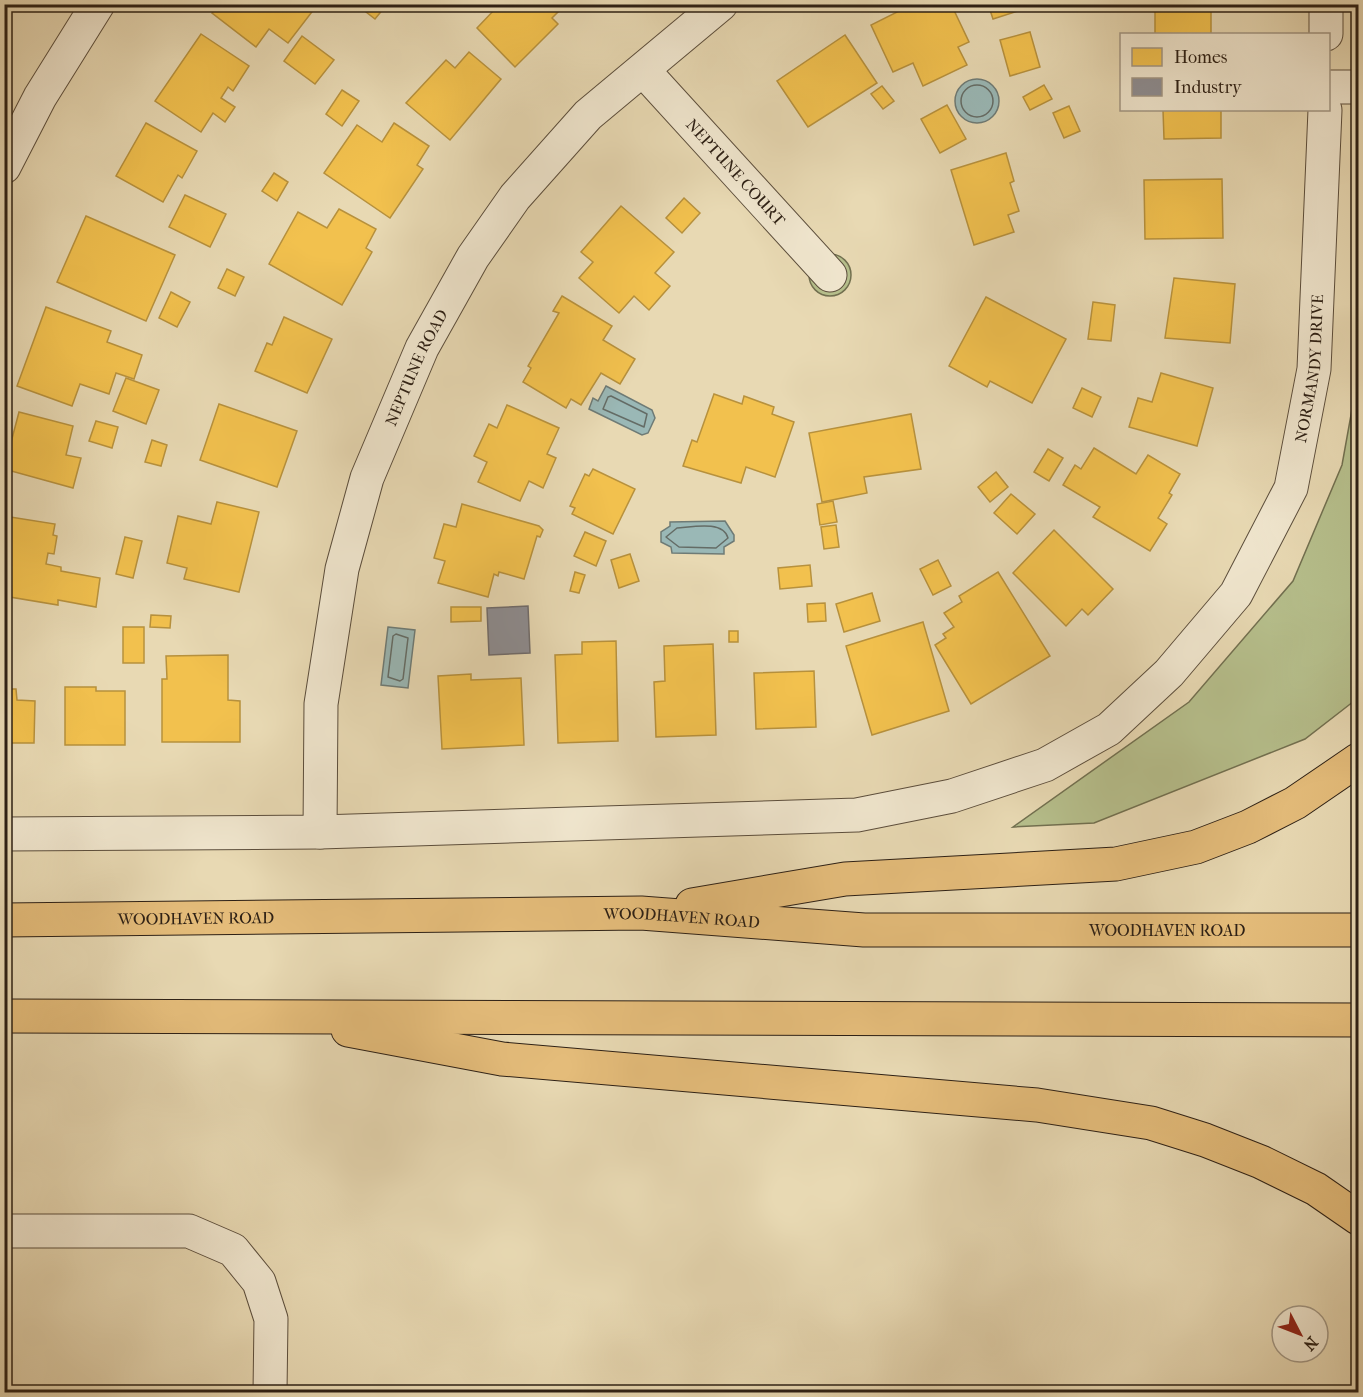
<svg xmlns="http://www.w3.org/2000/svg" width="1363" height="1397" viewBox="0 0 1363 1397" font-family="'IM FELL French Canon',serif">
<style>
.green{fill:#b6bf8c;stroke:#727050;stroke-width:1.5}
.water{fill:#9ab8b6;stroke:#6e7b76;stroke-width:1.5}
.homes{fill:#f2c14e;stroke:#b7913d;stroke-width:1.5}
.industry{fill:#8d8d92;stroke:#706c6c;stroke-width:1.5}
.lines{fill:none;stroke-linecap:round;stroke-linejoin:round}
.shore{stroke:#646c66;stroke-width:1.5}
.minor-casing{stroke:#5c4e3c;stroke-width:35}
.highway-casing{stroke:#2d2015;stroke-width:35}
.minor{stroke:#f0e6ce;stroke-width:33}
.highway{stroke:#e4bc7a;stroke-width:33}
.labels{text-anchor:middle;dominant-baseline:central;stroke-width:6;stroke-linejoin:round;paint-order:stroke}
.street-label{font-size:16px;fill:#2d2015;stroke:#f0e6ce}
</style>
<rect width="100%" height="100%" fill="#e8d9b3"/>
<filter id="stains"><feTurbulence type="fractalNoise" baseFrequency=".00333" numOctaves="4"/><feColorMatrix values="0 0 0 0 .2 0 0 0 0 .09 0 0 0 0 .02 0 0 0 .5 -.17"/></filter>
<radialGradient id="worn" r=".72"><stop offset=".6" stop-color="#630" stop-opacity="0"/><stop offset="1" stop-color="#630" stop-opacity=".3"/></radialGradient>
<g class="green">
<circle cx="830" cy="275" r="21"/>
<path d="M 1358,376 L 1358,698 L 1305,739 L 1094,823 L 1013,827 L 1189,702 L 1293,581 L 1342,465 Z"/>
</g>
<g class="water">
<circle cx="977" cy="101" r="22"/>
<path d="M 606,386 L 652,410 L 655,418 L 648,433 L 642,435 L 589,409 L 593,398 L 598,401 Z"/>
<path d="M 725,521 L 734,535 L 734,541 L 724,547 L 724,554 L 672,553 L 671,547 L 661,542 L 661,532 L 670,526 L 670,522 Z"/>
<path d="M 388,627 L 415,630 L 408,688 L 381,685 Z"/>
</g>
<g class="homes">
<path d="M 218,4 L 318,4 L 288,43 L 269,29 L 256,47 L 212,13 Z"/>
<path d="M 364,4 L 380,4 L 384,8 L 375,19 L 361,8 Z"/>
<path d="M 495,4 L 566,4 L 552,18 L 558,24 L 515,67 L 477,28 L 497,7 Z"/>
<path d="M 913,4 L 951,4 L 969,42 L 958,47 L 967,65 L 923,86 L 913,63 L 893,72 L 871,25 Z"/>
<path d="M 988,4 L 1040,4 L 993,19 Z"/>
<path d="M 1141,4 L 1211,4 L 1211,34 L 1155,34 L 1155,7 L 1141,7 Z"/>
<path d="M 1030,32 L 1040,67 L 1010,76 L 1000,40 Z"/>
<path d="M 201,34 L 249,66 L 233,91 L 228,87 L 221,98 L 235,107 L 225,122 L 213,113 L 201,132 L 155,101 Z"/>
<path d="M 845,35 L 877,83 L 808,127 L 777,81 Z"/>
<path d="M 302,36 L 334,60 L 315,84 L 284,61 Z"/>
<path d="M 469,52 L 501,79 L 450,140 L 406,103 L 446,60 L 455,68 Z"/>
<path d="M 1044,85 L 1052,99 L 1030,110 L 1023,97 Z"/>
<path d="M 882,86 L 894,101 L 883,109 L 871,94 Z"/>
<path d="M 342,90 L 359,101 L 342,126 L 326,114 Z"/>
<path d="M 947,105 L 966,139 L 940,153 L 921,119 Z"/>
<path d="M 1069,106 L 1080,131 L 1064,138 L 1053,113 Z"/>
<path d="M 1163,110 L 1221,110 L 1221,138 L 1164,139 Z"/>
<path d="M 146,123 L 197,151 L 182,178 L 178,175 L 163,202 L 116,176 Z"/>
<path d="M 394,123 L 429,146 L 417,165 L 423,169 L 390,218 L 324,173 L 357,125 L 382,142 Z"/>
<path d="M 1006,153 L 1014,181 L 1010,183 L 1019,211 L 1008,215 L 1014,232 L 974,245 L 951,170 Z"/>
<path d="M 274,173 L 288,182 L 277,201 L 262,191 Z"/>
<path d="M 1222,179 L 1223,238 L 1145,239 L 1144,180 Z"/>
<path d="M 185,195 L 226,214 L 210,247 L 169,227 Z"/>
<path d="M 684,198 L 700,213 L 682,233 L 666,218 Z"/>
<path d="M 621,206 L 674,252 L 655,273 L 670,286 L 649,310 L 634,296 L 619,313 L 579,278 L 593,262 L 581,252 Z"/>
<path d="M 339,209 L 376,229 L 366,248 L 372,252 L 342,305 L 269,264 L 298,212 L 327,228 Z"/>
<path d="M 86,216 L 175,255 L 146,321 L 57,282 Z"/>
<path d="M 227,269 L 244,277 L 235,296 L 218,288 Z"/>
<path d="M 1174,278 L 1235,284 L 1230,343 L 1165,338 Z"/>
<path d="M 171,292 L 190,302 L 177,327 L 159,318 Z"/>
<path d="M 562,296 L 612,326 L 603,340 L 635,359 L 620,384 L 601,373 L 581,405 L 571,399 L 566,408 L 523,382 L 531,368 L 528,366 L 559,313 L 553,311 Z"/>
<path d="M 986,297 L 1066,339 L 1032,403 L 990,381 L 987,387 L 949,366 Z"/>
<path d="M 1093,302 L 1115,305 L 1111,341 L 1088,339 Z"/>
<path d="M 46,307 L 111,331 L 107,342 L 142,355 L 134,379 L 116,373 L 109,394 L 80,384 L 72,406 L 17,386 Z"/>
<path d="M 284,317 L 332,339 L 307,393 L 255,371 L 267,343 L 272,345 Z"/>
<path d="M 1161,373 L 1213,388 L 1197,446 L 1129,427 L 1138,398 L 1152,402 Z"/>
<path d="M 126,378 L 159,390 L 146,424 L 113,411 Z"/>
<path d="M 1082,388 L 1101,397 L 1092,417 L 1073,408 Z"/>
<path d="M 714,394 L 742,404 L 744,396 L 774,407 L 772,414 L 794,422 L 775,477 L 746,467 L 741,483 L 683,466 L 692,440 L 697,442 Z"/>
<path d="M 219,404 L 297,431 L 277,487 L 200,460 Z"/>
<path d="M 507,405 L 559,428 L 547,454 L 556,458 L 543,488 L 529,481 L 520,501 L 478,482 L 487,462 L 474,456 L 489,424 L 497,428 Z"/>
<path d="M 19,412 L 73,426 L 66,455 L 81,458 L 73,488 L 4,469 Z"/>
<path d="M 911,414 L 921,469 L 864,477 L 867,493 L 822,502 L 809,433 Z"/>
<path d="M 96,421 L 118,427 L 112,448 L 89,441 Z"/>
<path d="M 152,440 L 167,445 L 161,466 L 145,462 Z"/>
<path d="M 1094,448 L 1136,474 L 1148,455 L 1180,474 L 1169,493 L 1172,495 L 1158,518 L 1167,524 L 1150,551 L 1093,517 L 1100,507 L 1063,485 L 1075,465 L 1081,469 Z"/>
<path d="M 1048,449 L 1063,458 L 1049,481 L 1034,472 Z"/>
<path d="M 593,469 L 635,489 L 613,534 L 572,514 L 575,508 L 570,506 L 585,474 L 589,476 Z"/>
<path d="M 996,472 L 1008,487 L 990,502 L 978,487 Z"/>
<path d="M 1011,494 L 1035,514 L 1017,534 L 994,513 Z"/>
<path d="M 833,501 L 837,522 L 820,525 L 817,504 Z"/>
<path d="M 217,502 L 259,512 L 239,592 L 184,579 L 187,568 L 167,563 L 178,516 L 211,524 Z"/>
<path d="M 462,504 L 539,526 L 543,530 L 540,537 L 537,536 L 524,579 L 499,572 L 498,576 L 494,574 L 488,597 L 438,583 L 445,561 L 434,558 L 444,524 L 456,527 Z"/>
<path d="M 4,516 L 55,524 L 53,535 L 57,536 L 54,554 L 48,553 L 46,564 L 61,567 L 61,571 L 100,578 L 96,607 L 58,600 L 58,605 L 4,596 Z"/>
<path d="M 836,525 L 839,547 L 824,549 L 821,527 Z"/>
<path d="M 1054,530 L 1113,589 L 1088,615 L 1082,609 L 1066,626 L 1013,573 Z"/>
<path d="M 585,532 L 606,541 L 596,566 L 574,556 Z"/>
<path d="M 125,537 L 142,541 L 133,578 L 116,574 Z"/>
<path d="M 630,554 L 639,581 L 619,588 L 611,560 Z"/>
<path d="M 938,560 L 951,586 L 933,595 L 920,569 Z"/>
<path d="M 810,565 L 812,586 L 780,589 L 778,568 Z"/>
<path d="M 575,572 L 585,575 L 579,593 L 570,591 Z"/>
<path d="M 998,572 L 1050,656 L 971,704 L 935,645 L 946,638 L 943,634 L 954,627 L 944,613 L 962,602 L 959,596 Z"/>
<path d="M 872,593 L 880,621 L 844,632 L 836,604 Z"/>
<path d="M 825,603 L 826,621 L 808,622 L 807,604 Z"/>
<path d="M 451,607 L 481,607 L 481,621 L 451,622 Z"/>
<path d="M 151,615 L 171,616 L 170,628 L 150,627 Z"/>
<path d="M 923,622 L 949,711 L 872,735 L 846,646 Z"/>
<rect x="123" y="627" width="21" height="36"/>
<rect x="729" y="631" width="9" height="11"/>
<path d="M 616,641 L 618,741 L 558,743 L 555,655 L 582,654 L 582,642 Z"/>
<path d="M 713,644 L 716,735 L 656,737 L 654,682 L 665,681 L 664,646 Z"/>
<path d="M 228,655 L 228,700 L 240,701 L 240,742 L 162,742 L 162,679 L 167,679 L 166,656 Z"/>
<path d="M 814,671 L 816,727 L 756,729 L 754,673 Z"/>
<path d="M 471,674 L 471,680 L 521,678 L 524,745 L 442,749 L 438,676 Z"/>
<path d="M 65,687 L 96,687 L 96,691 L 125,691 L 125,745 L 65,745 Z"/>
<path d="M 4,689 L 16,689 L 17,700 L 35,701 L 34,743 L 4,743 Z"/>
</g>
<path class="industry" d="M 528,606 L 530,653 L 489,655 L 487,608 Z"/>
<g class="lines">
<g class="shore">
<circle cx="977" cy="101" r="16"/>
<path d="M 611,396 L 647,414 L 644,427 L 603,409 L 608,397 Z"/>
<path d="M 677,528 C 692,527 723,520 728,538 L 716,548 L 679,547 L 666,537 Z"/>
<path d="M 396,634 L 408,638 L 403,679 L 400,681 L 388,677 L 393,636 Z"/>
</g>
<g class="minor-casing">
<g id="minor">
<path d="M 1326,4 L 1326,34"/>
<path id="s1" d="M 643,70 L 830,275"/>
<path d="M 1328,87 L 1358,87"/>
<path d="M 4,167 L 40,97 L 98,4"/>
<path id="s2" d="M 320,832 L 321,704 L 342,569 L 367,478 L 422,348 L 473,257 L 515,197 L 588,115 L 721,4"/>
<path id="s3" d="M 4,834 L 320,832 L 857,815 L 952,796 L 1045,765 L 1109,729 L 1169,673 L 1236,594 L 1291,488 L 1314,369 L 1325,110"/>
<path d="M 4,1231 L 189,1231 L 233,1250 L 259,1282 L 271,1319 L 270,1392"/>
</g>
</g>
<g class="highway-casing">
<g id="highway">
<path d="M 692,905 L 845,879 L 1116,864 L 1196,847 L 1248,827 L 1295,803 L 1358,760"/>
<path id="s4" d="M 4,920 L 641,913 L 864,930 L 1358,930"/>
<path d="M 4,1016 L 1358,1020"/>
<path d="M 348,1030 L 502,1059 L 1037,1105 L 1151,1123 L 1205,1140 L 1261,1162 L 1316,1189 L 1358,1218"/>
</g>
</g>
<use href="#minor" class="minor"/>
<use href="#highway" class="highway"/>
</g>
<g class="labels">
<g class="street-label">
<text stroke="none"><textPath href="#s1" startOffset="138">NEPTUNE COURT</textPath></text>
<text stroke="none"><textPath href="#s2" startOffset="480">NEPTUNE ROAD</textPath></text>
<text stroke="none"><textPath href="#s3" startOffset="1548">NORMANDY DRIVE</textPath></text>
<text stroke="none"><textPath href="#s4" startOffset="192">WOODHAVEN ROAD</textPath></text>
<text stroke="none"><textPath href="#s4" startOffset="678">WOODHAVEN ROAD</textPath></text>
<text stroke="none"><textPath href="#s4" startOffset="1164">WOODHAVEN ROAD</textPath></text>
</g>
</g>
<rect width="1363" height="1397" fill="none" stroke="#e8d9b3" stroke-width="24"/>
<rect x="6" y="6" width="1351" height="1385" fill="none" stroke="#2d2015" stroke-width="3"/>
<rect x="12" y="12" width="1339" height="1373" fill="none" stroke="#2d2015" stroke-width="1.5"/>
<rect x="1120" y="33" width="210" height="78" fill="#f0e6ce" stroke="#a29784" stroke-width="1.5"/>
<rect x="1132" y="48" width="30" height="18" fill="#f2c14e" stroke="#a29784" stroke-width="1.5"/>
<text x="1174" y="63" font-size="18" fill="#2d2015">Homes</text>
<rect x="1132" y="78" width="30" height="18" fill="#8d8d92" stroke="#a29784" stroke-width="1.5"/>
<text x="1174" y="93" font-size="18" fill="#2d2015">Industry</text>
<g transform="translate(1300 1334) rotate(132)"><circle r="28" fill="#f0e6ce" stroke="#a29784" stroke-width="1.5"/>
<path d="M0-4.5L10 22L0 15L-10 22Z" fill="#8f2418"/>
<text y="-9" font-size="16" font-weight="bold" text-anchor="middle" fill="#2d2015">N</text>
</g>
<rect width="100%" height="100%" filter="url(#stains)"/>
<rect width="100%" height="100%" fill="url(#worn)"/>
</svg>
